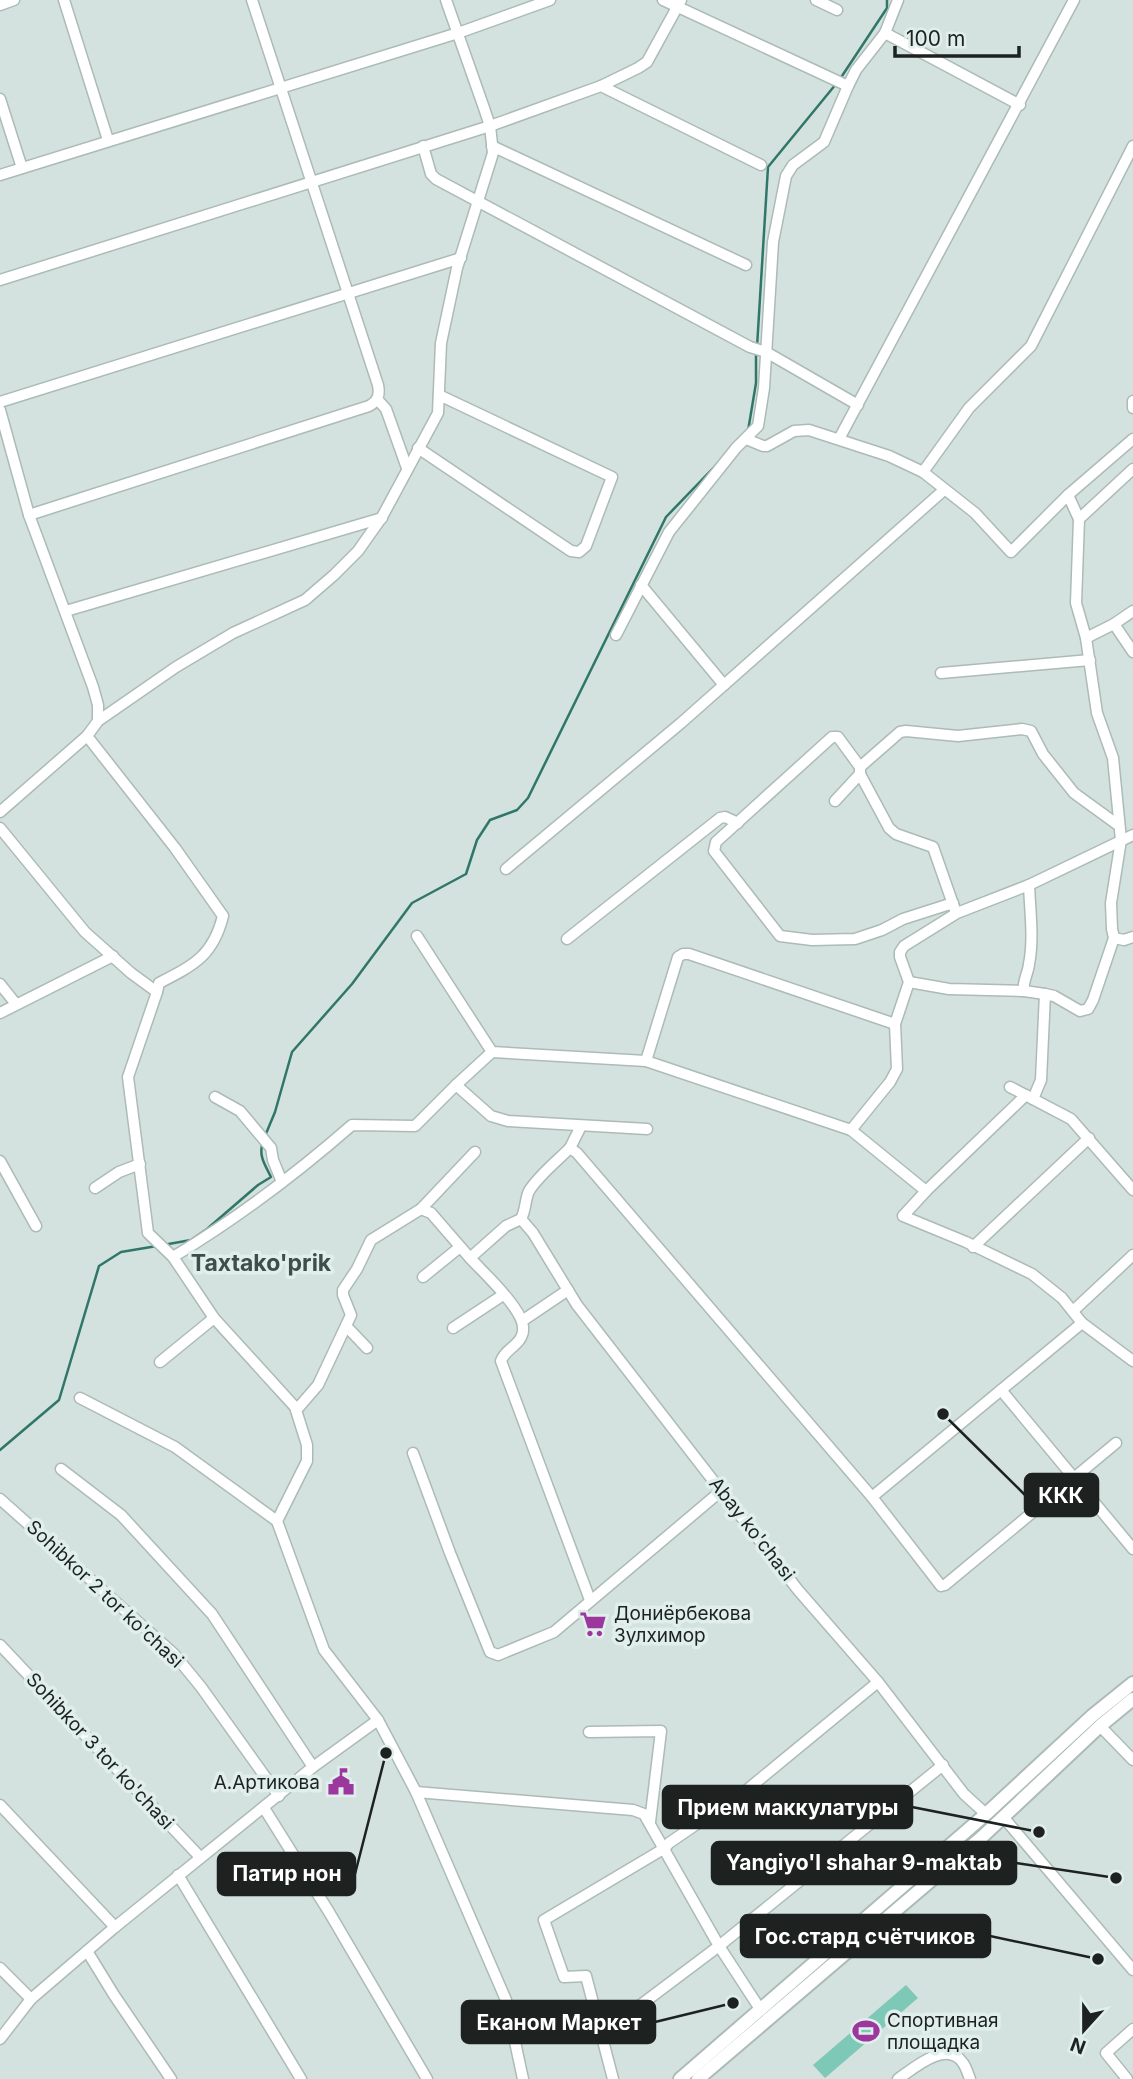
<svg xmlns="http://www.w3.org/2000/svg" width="1133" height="2079" viewBox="0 0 1133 2079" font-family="Inter,sans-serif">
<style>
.green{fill:#7ec8b7}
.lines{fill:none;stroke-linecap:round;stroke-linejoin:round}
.stream{stroke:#307769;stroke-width:2.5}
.minor-casing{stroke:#acbbb7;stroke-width:13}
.major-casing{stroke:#acbbb7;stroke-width:16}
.minor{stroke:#fff;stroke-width:10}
.major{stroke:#fff;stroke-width:12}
.labels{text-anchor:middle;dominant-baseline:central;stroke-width:7;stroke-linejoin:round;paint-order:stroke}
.street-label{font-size:19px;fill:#1d2221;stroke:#e0efeb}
.poi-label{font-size:19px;fill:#1d2221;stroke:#e0efeb;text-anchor:start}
.quarter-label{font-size:23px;font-weight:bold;fill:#414d4a;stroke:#e0efeb}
.leader{fill:none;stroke:#1d2221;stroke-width:2.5}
.callout-dot{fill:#1d2221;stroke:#e0efeb;stroke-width:2.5}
.callout{fill:#1d2221;stroke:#1d2221;stroke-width:2.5}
.callout-label{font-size:21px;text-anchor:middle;font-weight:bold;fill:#fff}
</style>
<rect width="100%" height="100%" fill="#d3e2de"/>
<path class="green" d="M 906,1985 L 918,1998 L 825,2078 L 813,2065 Z"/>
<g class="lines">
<g class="stream">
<path d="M 840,79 L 887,8 L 887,0"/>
<path d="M 757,347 L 768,167 L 836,84"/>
<path d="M 748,431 L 756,383 L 756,354"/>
<path d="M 265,1136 L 275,1112 L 292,1052 L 352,984 L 412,903 L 466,874 L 477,840 L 490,820 L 517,810 L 528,798 L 666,517 L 720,461"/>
<path d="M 163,1245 L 191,1240 L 207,1229 L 258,1185 L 271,1177 C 265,1165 258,1155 263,1142"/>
<path d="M 0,1450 L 59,1400 L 99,1266 L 121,1252 L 157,1246"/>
</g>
<g class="minor-casing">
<g id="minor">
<path d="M 64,0 L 108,140"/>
<path d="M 663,0 L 848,86"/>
<path d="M 816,0 L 837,10"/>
<path d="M 0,5 L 14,0"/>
<path d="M 885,33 L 1020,105"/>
<path d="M 601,86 L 761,165"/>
<path d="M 0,99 L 22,168"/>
<path d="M 423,146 L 431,174 L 436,179 L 750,347 L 766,352 L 858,405"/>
<path d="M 492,146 L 746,265"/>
<path d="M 0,175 L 458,33 L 550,0"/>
<path d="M 0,280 L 490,126 L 601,86 L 638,68 L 647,62 L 681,0"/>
<path d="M 377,399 L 386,409 L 407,468"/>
<path d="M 1133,401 L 1133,408"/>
<path d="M 0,402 L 461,258"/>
<path d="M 0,410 L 29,515 L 369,406 C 378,401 380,395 378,385 L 252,0"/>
<path d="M 746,439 L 763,446 L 767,446 L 794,431 L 809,430 L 889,456 L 923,472 L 975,513 L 1011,552 L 1068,495 L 1133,439"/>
<path d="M 839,439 L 1074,0"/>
<path d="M 418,448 L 571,551 L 579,552 L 586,546 L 612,477 L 439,395"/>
<path d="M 923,472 L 969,408 L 1031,346 L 1133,146"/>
<path d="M 29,515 L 93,687 L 98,705 L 98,721"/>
<path d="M 1079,519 L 1133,469"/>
<path d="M 641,585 L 724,685"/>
<path d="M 66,611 L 382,518"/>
<path d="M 1114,624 L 1133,652"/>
<path d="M 616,635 L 669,532 L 736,448 L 758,426 L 764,388 L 773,242 L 786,176 L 793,165 L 824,142 L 848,86 L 856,70 L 885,33 L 898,0"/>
<path d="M 1086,638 L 1114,624 L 1133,611"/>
<path d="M 941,673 L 1090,660"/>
<path d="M 87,736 L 175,848 L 223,916 C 213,956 194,965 159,983 L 157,992"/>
<path d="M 860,767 L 838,737 L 832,737 L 716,842 L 714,851 L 780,936 L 812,940 L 855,939 L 882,930 L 903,919 L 953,903"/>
<path d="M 860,774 L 889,828 L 896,834 L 933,847 L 955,910"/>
<path d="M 835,801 L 860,774 L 860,767 L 900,732 L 906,731 L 958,736 L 1022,729 L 1031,731 L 1043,754 L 1074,793 L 1118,825"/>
<path d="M 0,812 L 87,736 L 98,721 L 176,667 L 233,633 L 305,600 L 334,575 L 358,551 L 382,517 L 438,413 L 441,343 L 457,268 L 493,153 L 490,126 L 484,108 L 446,0"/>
<path d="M 0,828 L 85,932 L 131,973 L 157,992 L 128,1077 L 148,1233 L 173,1257 L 214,1318 L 295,1407 L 307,1445 L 307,1461 L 277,1521 L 324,1650 L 378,1720 L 416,1792 L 506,2000 L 523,2079"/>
<path d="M 506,869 L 681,723 L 944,490"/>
<path d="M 417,936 L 492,1052 L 646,1061 L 851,1130 L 926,1191 L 903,1216 L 966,1242 L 1032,1274 L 1062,1298 L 1082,1323 L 1133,1361"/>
<path d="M 1114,938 L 1124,940 L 1133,937"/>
<path d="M 567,939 L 720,818 L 725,817 L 738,823"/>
<path d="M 909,982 L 949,989 L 1024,991 L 1045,994 L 1054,996 L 1080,1011 L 1088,1009 L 1093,1000 L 1114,938 L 1112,929 L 1111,903 L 1121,840 L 1113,758 L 1097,713 L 1086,638 L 1076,603 L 1079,519 L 1068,495"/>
<path d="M 0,984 L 16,1004"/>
<path d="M 1024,991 C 1022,982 1028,974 1029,964 C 1034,939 1030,911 1029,885"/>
<path d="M 0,1013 L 113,956"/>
<path d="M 646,1061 L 678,957 L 683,954 L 689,954 L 895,1024"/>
<path d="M 456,1085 L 491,1116 L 508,1121 L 647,1129"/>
<path d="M 1010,1087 L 1071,1119 L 1133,1190"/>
<path d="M 215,1097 L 240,1111 L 271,1148 L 273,1160 L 282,1182"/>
<path d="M 1033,1099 L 1041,1080 L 1045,994"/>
<path d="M 851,1130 L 890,1082 L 897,1069 L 895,1024 L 909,982 L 900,957 L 900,952 L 904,946 L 957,913 L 1029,885 L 1133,835"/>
<path d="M 570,1148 L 581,1126"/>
<path d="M 0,1161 L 36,1226"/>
<path d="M 95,1188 L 119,1172 L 140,1164"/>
<path d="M 926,1191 L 1026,1095"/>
<path d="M 421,1209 L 431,1213 L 470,1258 L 506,1226 L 521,1219"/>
<path d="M 973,1247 L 1089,1138"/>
<path d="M 173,1257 C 236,1219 296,1174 352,1125 L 415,1126 L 456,1085 L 492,1052"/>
<path d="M 470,1258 C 485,1274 512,1299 521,1319 C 523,1323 524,1331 522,1335 C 519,1346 505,1349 501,1361 L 590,1600"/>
<path d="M 423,1277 L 460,1247"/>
<path d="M 1073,1311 L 1133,1255"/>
<path d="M 522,1321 L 568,1290"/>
<path d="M 346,1326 L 367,1348"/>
<path d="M 453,1328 L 503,1295"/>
<path d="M 160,1362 L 214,1318"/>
<path d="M 1001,1390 L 1133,1549"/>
<path d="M 80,1398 L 175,1447 L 277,1521"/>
<path d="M 295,1407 L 299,1407 L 318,1385 L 351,1315 L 343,1295 L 343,1290 L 357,1269 L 371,1240 L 421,1209 L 475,1152"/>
<path d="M 413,1453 L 450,1553 L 490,1652 L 498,1655 L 554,1632 L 721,1491"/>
<path d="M 61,1469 L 121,1515 L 212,1614 L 313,1767"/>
<path d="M 872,1497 L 1082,1323"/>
<path d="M 0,1499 L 174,1654 L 201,1687 L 279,1796"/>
<path d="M 0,1645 L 200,1857"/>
<path d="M 1100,1726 L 1133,1760"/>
<path d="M 589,1732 L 661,1731 L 650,1822"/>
<path d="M 416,1792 L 633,1810 L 644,1814 L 719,1946 L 760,2009"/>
<path d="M 0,1805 L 115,1927"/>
<path d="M 264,1808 L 329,1912 L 427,2079"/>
<path d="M 986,1814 L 964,1794 L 878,1682 L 798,1590 L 577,1305 L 533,1233 L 521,1219 C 526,1210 525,1199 529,1191 C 539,1175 557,1161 570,1148 L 577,1153 L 872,1497 L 941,1586 L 945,1585 L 1116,1443"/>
<path d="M 1004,1818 L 1133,1970"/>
<path d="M 178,1875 L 301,2079"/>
<path d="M 87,1951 L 114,1995 L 171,2079"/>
<path d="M 0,1968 L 31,1999"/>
<path d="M 602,2034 L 719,1946 L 943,1765"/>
<path d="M 0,2039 L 31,1999 L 115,1927 L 313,1767 L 378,1720"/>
<path d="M 613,2079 L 586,1976 L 564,1977 L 544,1920 L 665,1848 L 669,1843 L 748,1789 L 878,1682"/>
<path d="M 898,2079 C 914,2068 947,2039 963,2063 C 966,2067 968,2074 970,2079"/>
<path d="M 1127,2079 L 1106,2053 L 1133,2029"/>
</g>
</g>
<g class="major-casing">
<g id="major">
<path d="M 680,2079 L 986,1814 L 1092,1716 L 1133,1683"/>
<path d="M 698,2079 L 982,1837 L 1100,1726 L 1133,1699"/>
</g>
</g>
<use href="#minor" class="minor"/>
<use href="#major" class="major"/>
</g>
<defs>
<g id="supermarket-bare" transform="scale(2.1)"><path d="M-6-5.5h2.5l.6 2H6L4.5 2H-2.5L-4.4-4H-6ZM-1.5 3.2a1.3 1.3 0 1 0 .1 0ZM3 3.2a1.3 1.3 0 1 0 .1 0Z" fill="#9c389d" stroke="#e0efeb" stroke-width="2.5" paint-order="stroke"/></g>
<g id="civic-bare" transform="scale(2.1)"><path d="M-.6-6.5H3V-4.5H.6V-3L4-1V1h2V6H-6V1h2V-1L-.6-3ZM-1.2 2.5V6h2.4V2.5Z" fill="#9c389d" stroke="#e0efeb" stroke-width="2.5" paint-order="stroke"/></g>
<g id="stadium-bare" transform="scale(2.1)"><path d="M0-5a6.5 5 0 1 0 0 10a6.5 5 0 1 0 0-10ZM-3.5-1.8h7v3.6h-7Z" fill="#9c389d" stroke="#e0efeb" stroke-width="2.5" paint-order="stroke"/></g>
</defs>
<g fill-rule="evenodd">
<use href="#supermarket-bare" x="593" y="1624"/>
<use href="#civic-bare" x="341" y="1782"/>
<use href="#stadium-bare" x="866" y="2031"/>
</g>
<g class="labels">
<g class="street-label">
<text transform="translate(752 1529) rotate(52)">Abay ko'chasi</text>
<text transform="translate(105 1594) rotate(43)">Sohibkor 2 tor ko'chasi</text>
<text transform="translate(100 1751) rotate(47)">Sohibkor 3 tor ko'chasi</text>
</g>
<g class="poi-label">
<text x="614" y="1613">Дониёрбекова<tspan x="614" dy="22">Зулхимор</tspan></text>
<text x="320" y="1782" text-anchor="end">А.Артикова</text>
<text x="887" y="2020">Спортивная<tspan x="887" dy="22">площадка</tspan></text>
</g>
<g class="quarter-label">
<text x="261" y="1263">Taxtako'prik</text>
</g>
</g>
<path class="leader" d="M943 1414L1025 1495M1039 1832L912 1807M1116 1878L1016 1863M386 1753L355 1874M1098 1959L990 1936M733 2003L655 2022"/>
<g class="callout-dot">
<circle cx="943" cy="1414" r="7"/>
<circle cx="1039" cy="1832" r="7"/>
<circle cx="1116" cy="1878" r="7"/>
<circle cx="386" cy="1753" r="7"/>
<circle cx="1098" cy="1959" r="7"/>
<circle cx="733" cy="2003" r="7"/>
</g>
<g class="callout">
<rect x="1025" y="1474" width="73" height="42" rx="7"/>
<rect x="663" y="1786" width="249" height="42" rx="7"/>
<rect x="712" y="1842" width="304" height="42" rx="7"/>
<rect x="218" y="1853" width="137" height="42" rx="7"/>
<rect x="741" y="1915" width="249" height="42" rx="7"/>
<rect x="462" y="2001" width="193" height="42" rx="7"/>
</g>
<g class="callout-label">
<text x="1061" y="1503">ККК</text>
<text x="788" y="1815">Прием маккулатуры</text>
<text x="864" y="1870">Yangiyo'l shahar 9-maktab</text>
<text x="287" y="1881">Патир нон</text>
<text x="865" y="1944">Гос.стард счётчиков</text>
<text x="559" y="2030">Еканом Маркет</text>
</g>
<g transform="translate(1084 2030) rotate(201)" stroke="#e0efeb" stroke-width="5" paint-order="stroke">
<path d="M0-5L12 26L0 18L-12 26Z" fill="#1d2221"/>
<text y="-10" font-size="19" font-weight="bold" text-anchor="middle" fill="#1d2221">N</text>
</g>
<path d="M895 46v10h124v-10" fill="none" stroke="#1d2221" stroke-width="3.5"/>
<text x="906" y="46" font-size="21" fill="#1d2221" stroke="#e0efeb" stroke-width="5" paint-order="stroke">100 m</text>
</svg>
